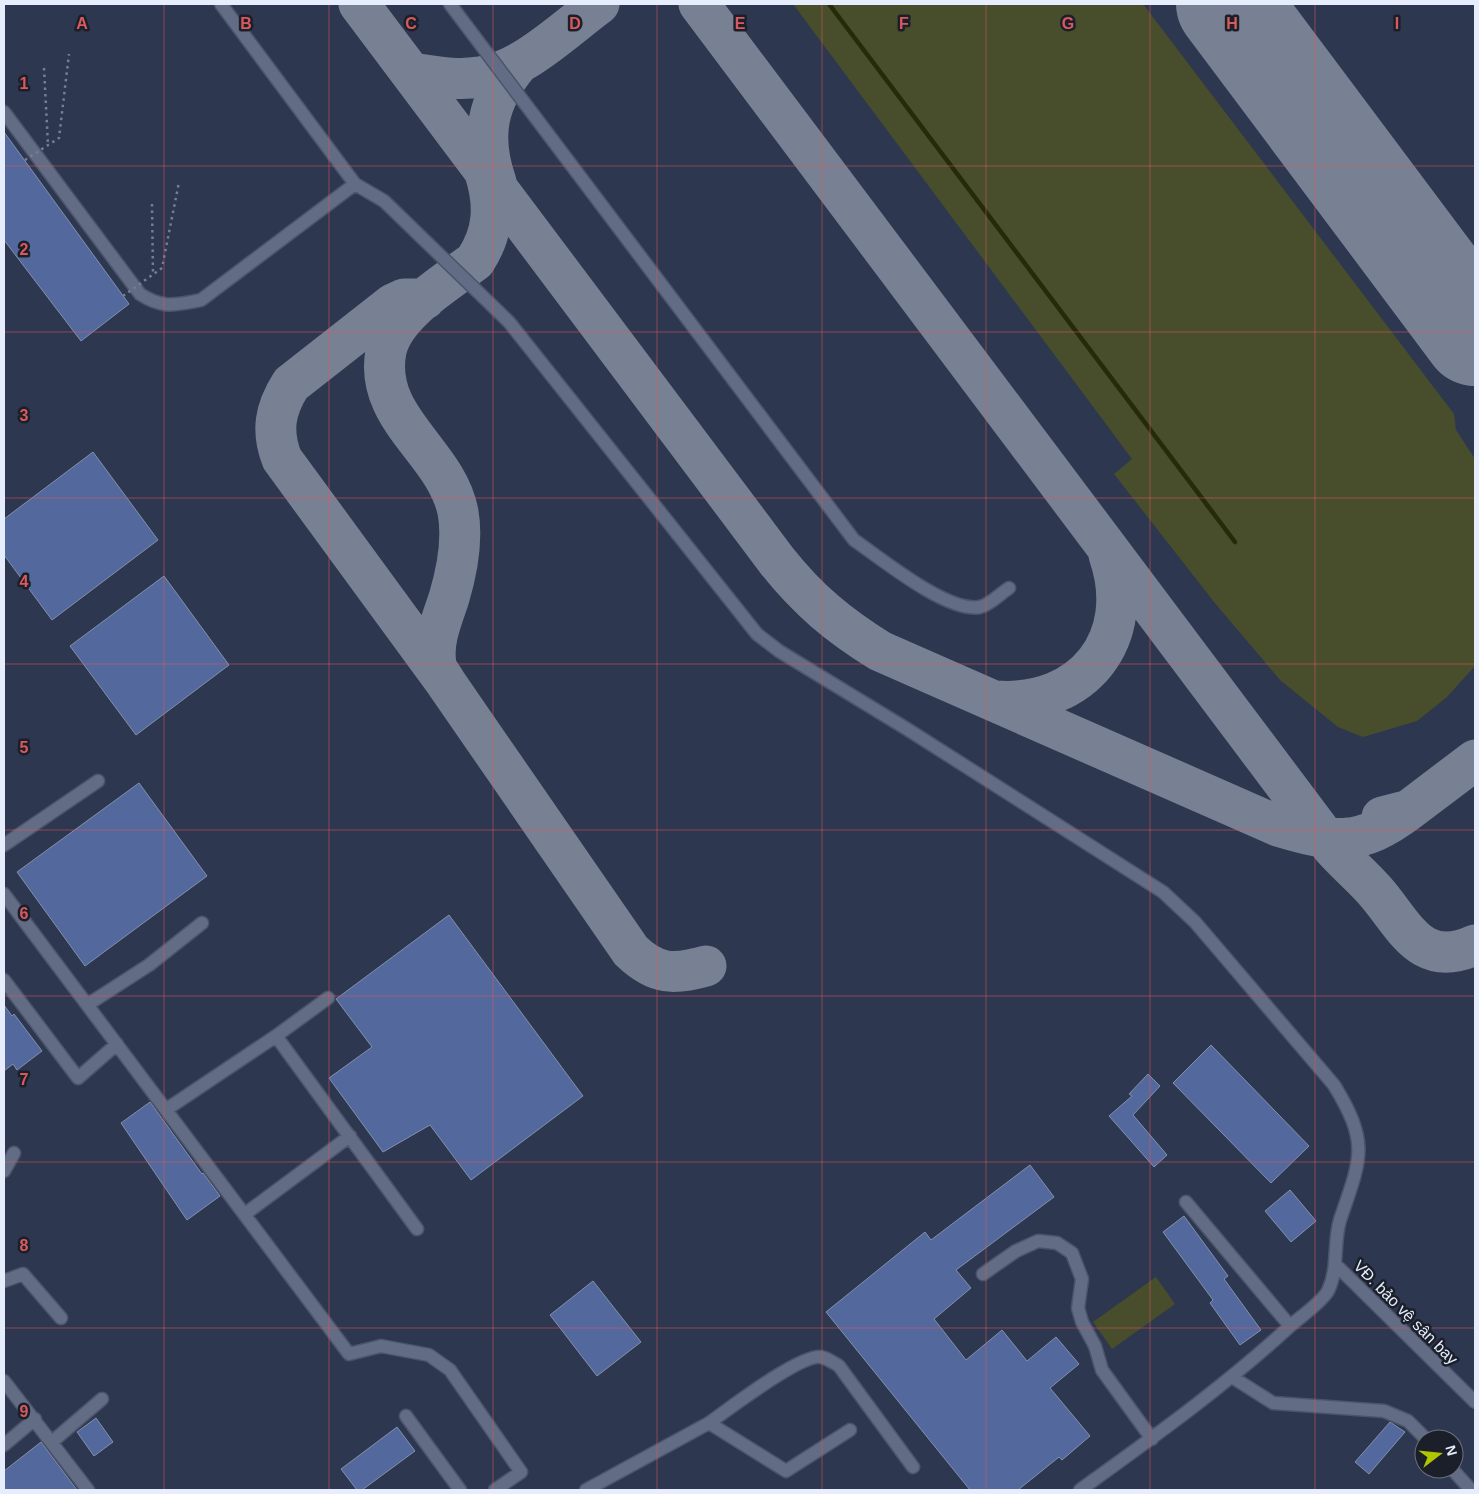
<svg xmlns="http://www.w3.org/2000/svg" width="1479" height="1494" viewBox="0 0 1479 1494" font-family="Arial,sans-serif">
<style>
.green{fill:#484e2b}
.lines{fill:none;stroke-linecap:round;stroke-linejoin:round}
.stream{stroke:#252a08;stroke-width:4.5}
.taxiway{stroke:#788094;stroke-width:41}
.runway{stroke:#788094;stroke-width:104}
.building{fill:#53699e;stroke:#8390ab}
.minor-casing{stroke:#4b546b;stroke-width:15}
.path{stroke:#757e92;stroke-width:2.5;stroke-dasharray:2.5 4;stroke-linecap:butt}
.minor{stroke:#626c84;stroke-width:12}
.path-bridge{stroke:#757e92;stroke-width:2.5;stroke-dasharray:2.5 4;stroke-linecap:butt}
.grid{fill:none;stroke:#da595d;stroke-width:1;stroke-opacity:0.55}
.labels{text-anchor:middle;stroke-width:5;stroke-linejoin:round;paint-order:stroke}
.street-label{font-size:16px;fill:#e6edfc;stroke:#1a1f2a}
.grid-label{font-size:16px;text-anchor:middle;font-weight:bold;fill:#da595d;stroke:#1a1f2a;stroke-width:5;stroke-linejoin:round;paint-order:stroke}
</style>
<rect width="100%" height="100%" fill="#2d374f"/>
<path class="green" d="M 793,4 L 1143,4 L 1454,414 L 1456,430 L 1475,459 L 1475,666 L 1447,697 L 1417,721 L 1363,737 L 1338,727 L 1280,680 L 1214,602 L 1114,474 L 1132,459 Z
M 1156,1277 L 1175,1304 L 1112,1349 L 1093,1322 Z"/>
<g class="lines">
<path class="stream" d="M 829,4 L 1235,542"/>
<path class="taxiway" d="M 359,4 L 777,561 C 808,600 838,625 880,651 L 1278,826 C 1335,843 1360,847 1409,810
M 699,4 L 1332,847 C 1346,863 1362,876 1375,891 C 1405,925 1420,970 1475,945
M 411,73 C 433,76 457,81 479,77 C 522,72 565,29 599,4
M 496,182 C 480,136 487,101 518,64
M 425,299 L 404,299 L 393,304 L 291,384 C 275,409 271,431 282,459 L 446,683 L 631,951 C 656,975 674,975 706,966
M 445,681 C 442,676 437,670 436,664 C 432,642 442,619 449,598 C 457,571 463,540 458,512 C 446,451 373,419 386,351 C 394,313 446,283 475,261 C 494,232 495,205 485,173
M 996,701 C 1083,707 1138,639 1109,555
M 1382,817 L 1409,810 L 1475,760"/>
<path class="runway" d="M 1228,4 L 1475,334"/>
</g>
<path class="building" d="M 4,132 L 129,304 L 81,341 L 4,240 Z
M 93,452 L 158,540 L 52,620 L 4,555 L 4,519 Z
M 164,576 L 229,665 L 136,735 L 70,646 Z
M 139,783 L 207,876 L 85,966 L 17,872 Z
M 449,915 L 583,1096 L 471,1180 L 430,1125 L 383,1152 L 329,1078 L 372,1047 L 336,999 Z
M 4,1005 L 12,1016 L 14,1014 L 42,1051 L 17,1070 L 13,1064 L 4,1071 Z
M 1211,1045 L 1309,1146 L 1271,1183 L 1173,1083 Z
M 1148,1074 L 1160,1086 L 1133,1115 L 1167,1155 L 1154,1167 L 1109,1116 L 1132,1096 L 1129,1094 Z
M 150,1102 L 202,1174 L 203,1173 L 220,1196 L 187,1220 L 121,1123 Z
M 1030,1165 L 1054,1197 L 956,1270 L 971,1288 L 934,1319 L 966,1360 L 1002,1330 L 1027,1361 L 1056,1337 L 1079,1364 L 1050,1388 L 1090,1436 L 1062,1460 L 1059,1457 L 1018,1490 L 970,1490 L 826,1312 L 925,1232 L 931,1240 Z
M 1290,1190 L 1316,1221 L 1291,1242 L 1265,1211 Z
M 1184,1216 L 1228,1276 L 1224,1279 L 1261,1330 L 1240,1345 L 1210,1303 L 1213,1300 L 1163,1232 Z
M 593,1281 L 641,1342 L 597,1376 L 550,1315 Z
M 96,1418 L 113,1442 L 94,1456 L 77,1432 Z
M 1390,1422 L 1405,1432 L 1369,1474 L 1355,1462 Z
M 397,1427 L 415,1451 L 362,1490 L 357,1490 L 341,1469 Z
M 41,1442 L 77,1490 L 4,1490 L 4,1471 Z"/>
<g class="lines">
<defs>
<path id="minor" d="M 221,4 L 355,184 L 384,201 L 509,322 L 757,634 L 779,651 L 907,729 L 1163,892 L 1195,922 L 1334,1085 C 1370,1144 1361,1158 1340,1220 C 1333,1243 1339,1268 1328,1291 C 1322,1302 1299,1318 1289,1327 C 1224,1387 1152,1438 1080,1490
M 450,4 L 854,540 C 882,559 947,613 980,607 C 990,605 1001,593 1009,588
M 4,112 L 140,294 C 163,309 175,305 201,300 L 355,184
M 4,845 L 98,781
M 4,894 L 349,1354 L 381,1346 L 429,1355 L 450,1370 L 521,1472 L 495,1490
M 4,980 L 78,1078 L 117,1044
M 87,1005 L 149,965 L 202,923
M 276,1036 L 417,1229
M 167,1109 L 276,1036 L 328,998
M 4,1171 L 14,1153
M 1186,1202 L 1290,1326
M 245,1214 L 350,1136
M 1336,1265 L 1475,1402
M 983,1274 L 1016,1251 L 1038,1241 L 1057,1243 L 1072,1253 L 1082,1279 L 1078,1308 L 1082,1322 L 1095,1346 L 1102,1370 L 1152,1439
M 4,1281 L 23,1274 L 61,1318
M 1232,1377 L 1273,1403 L 1384,1411 L 1408,1421 L 1426,1439
M 4,1381 L 88,1490
M 406,1416 L 460,1490
M 709,1423 C 729,1409 800,1354 821,1357 C 827,1358 834,1363 839,1366 L 913,1467
M 53,1441 L 102,1399
M 4,1445 L 35,1419
M 1452,1469 L 1471,1490
M 586,1490 L 709,1423 L 786,1471 L 850,1430"/>
</defs>
<use href="#minor" class="minor-casing"/>
<path class="path" d="M 44,68 L 48,145
M 152,204 L 153,274"/>
<use href="#minor" class="minor"/>
<path class="path-bridge" d="M 25,160 L 59,138 L 69,54
M 123,296 L 162,268 L 179,182"/>
</g>
<path class="grid" d="M 164,4 L 164,1490M 329,4 L 329,1490M 493,4 L 493,1490M 657,4 L 657,1490M 822,4 L 822,1490M 986,4 L 986,1490M 1150,4 L 1150,1490M 1315,4 L 1315,1490M 4,166 L 1475,166M 4,332 L 1475,332M 4,498 L 1475,498M 4,664 L 1475,664M 4,830 L 1475,830M 4,996 L 1475,996M 4,1162 L 1475,1162M 4,1328 L 1475,1328"/>
<g class="labels">
<g class="street-label">
<text transform="translate(1406 1312) rotate(45)" y="6">VĐ. bảo vệ sân bay</text>
</g>
</g>
<g class="grid-label">
<text x="82" y="29">A</text>
<text x="246" y="29">B</text>
<text x="411" y="29">C</text>
<text x="575" y="29">D</text>
<text x="740" y="29">E</text>
<text x="904" y="29">F</text>
<text x="1068" y="29">G</text>
<text x="1232" y="29">H</text>
<text x="1397" y="29">I</text>
<text x="24" y="89">1</text>
<text x="24" y="255">2</text>
<text x="24" y="421">3</text>
<text x="24" y="587">4</text>
<text x="24" y="753">5</text>
<text x="24" y="919">6</text>
<text x="24" y="1085">7</text>
<text x="24" y="1251">8</text>
<text x="24" y="1417">9</text>
</g>
<rect width="1479" height="1494" fill="none" stroke="#e6edfc" stroke-width="10"/>
<g transform="translate(1439 1454) rotate(74)"><circle r="24" fill="#1a1f2a" stroke="#6c717e"/>
<path d="M0-4L9 19L0 12L-9 19Z" fill="#b0c501"/>
<text y="-8" font-size="14" font-weight="bold" text-anchor="middle" fill="#e6edfc">N</text>
</g>
</svg>
